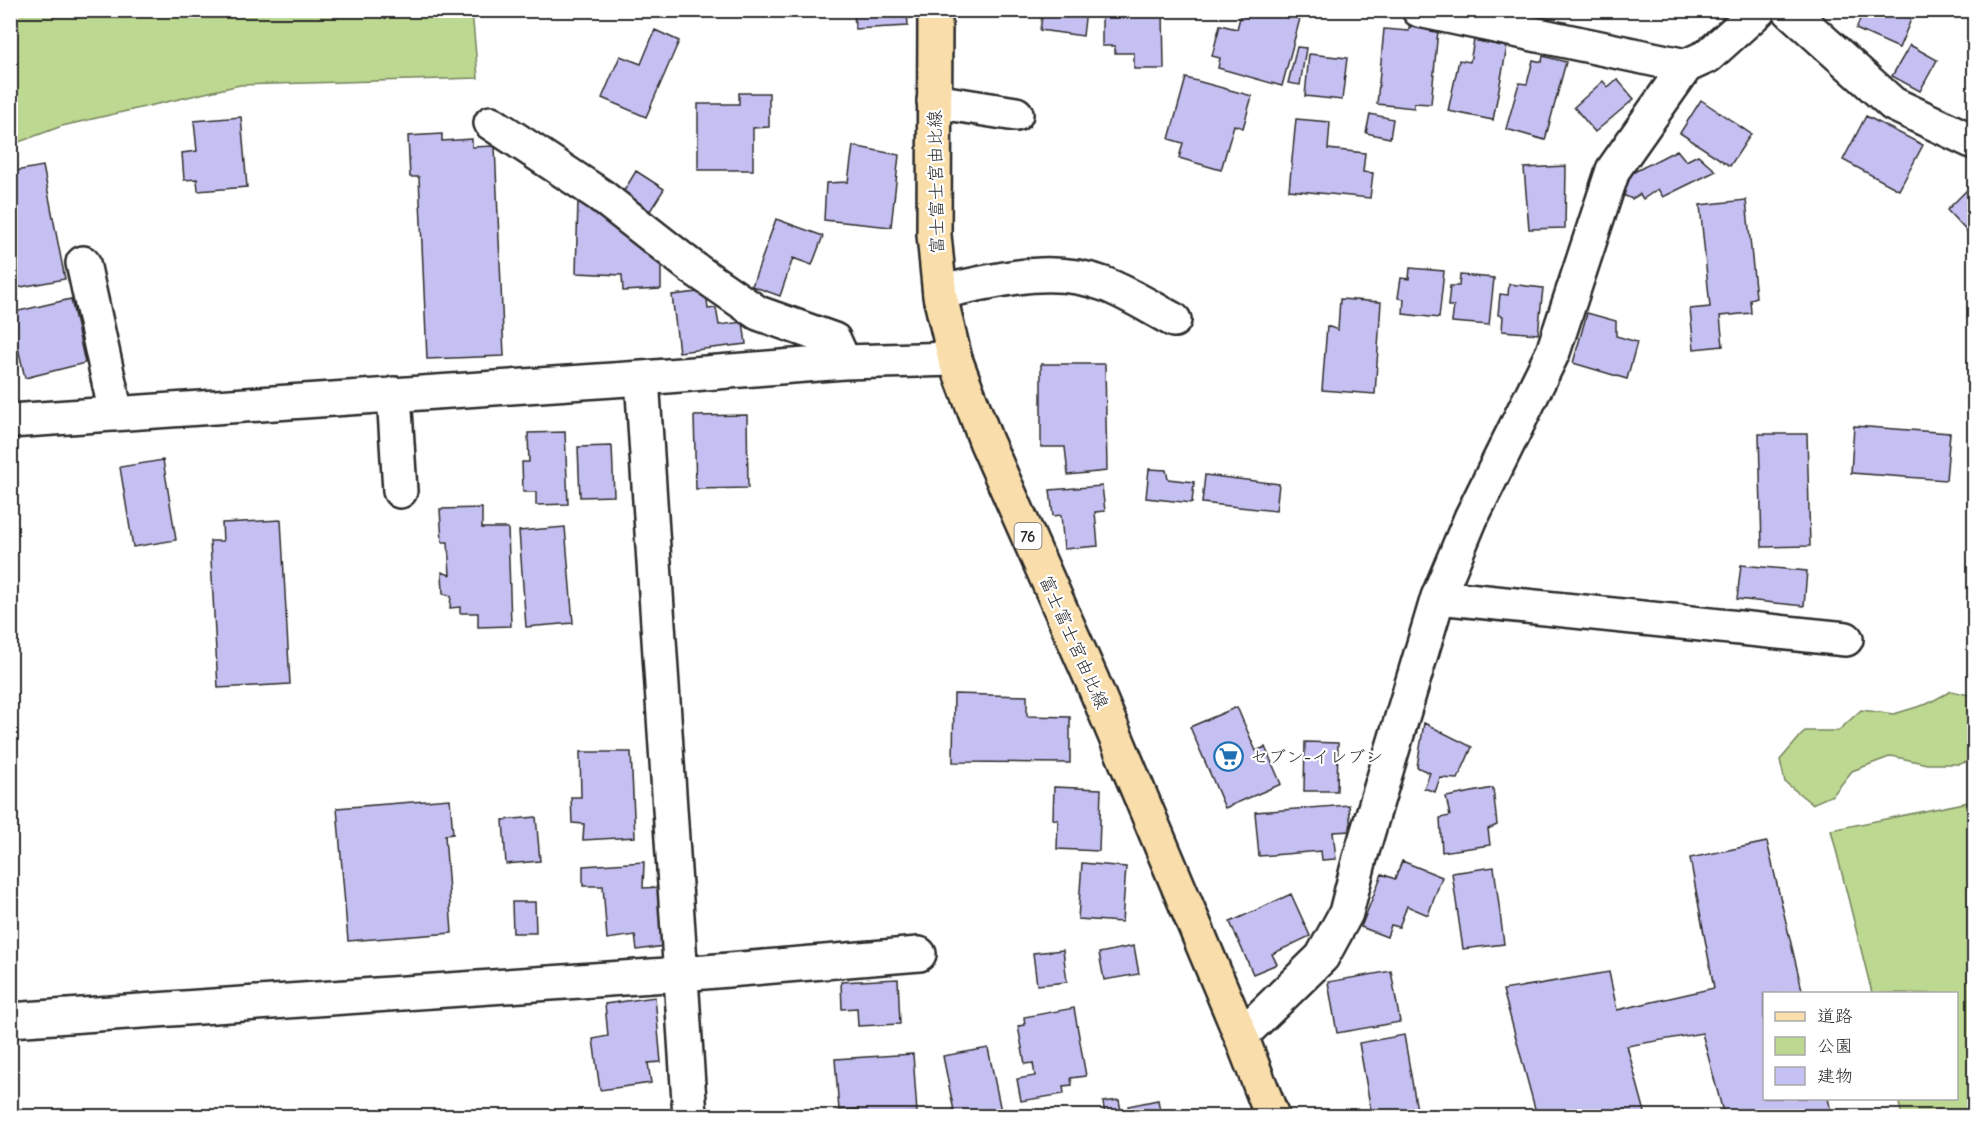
<svg xmlns="http://www.w3.org/2000/svg" width="1985" height="1127" viewBox="0 0 1985 1127" font-family="'Comic Neue','Klee One',sans-serif">
<style>
.green{fill:#bdd890;stroke:#74825e;stroke-width:1.5}
.building{fill:#c5c0f2;stroke:#2b2b2b;stroke-width:1.5}
.lines{fill:none;stroke-linecap:round;stroke-linejoin:round}
.minor-casing{stroke:#2b2b2b;stroke-width:38}
.major-casing{stroke:#2b2b2b;stroke-width:38}
.minor{stroke:#fff;stroke-width:33}
.major{stroke:#f9deab;stroke-width:33}
.labels{text-anchor:middle;stroke-width:4.5;stroke-linejoin:round;paint-order:stroke}
.shield{fill:#fff;stroke:#6b6b6b;stroke-width:1.5}
.shield-label{font-size:16px;font-weight:bold;fill:#2b2b2b}
.street-label{font-size:18px;fill:#2b2b2b;stroke:#fff}
.poi-label{font-size:18px;fill:#2b2b2b;stroke:#fff;text-anchor:start}
</style>
<rect width="100%" height="100%" fill="#fff"/>
<filter id="ink" filterUnits="userSpaceOnUse"><feTurbulence type="fractalNoise" baseFrequency=".0167" numOctaves="2"/><feDisplacementMap in="SourceGraphic" scale="12" xChannelSelector="R" yChannelSelector="G"/><feConvolveMatrix kernelMatrix="1 2 1 2 8 2 1 2 1" color-interpolation-filters="sRGB"/></filter>
<g filter="url(#ink)">
<path class="green" d="M 11,10 L 472,11 L 478,78 L 240,85 L 62,126 L 11,145 Z
M 1951,691 L 1974,696 L 1974,759 L 1960,764 L 1927,764 L 1892,756 L 1852,771 L 1833,795 L 1812,804 L 1785,782 L 1780,760 L 1805,731 L 1838,731 L 1861,710 L 1894,714 L 1927,704 Z
M 1974,801 L 1974,1116 L 1902,1116 L 1898,1099 L 1956,1098 L 1956,994 L 1872,993 L 1831,830 Z"/>
<path class="building" d="M 854,10 L 907,10 L 908,26 L 855,29 Z
M 1043,10 L 1086,10 L 1083,36 L 1040,30 Z
M 1102,10 L 1163,10 L 1164,69 L 1134,69 L 1134,53 L 1115,53 L 1115,46 L 1102,46 Z
M 1242,10 L 1302,11 L 1282,86 L 1218,68 L 1220,58 L 1212,56 L 1220,25 L 1237,29 Z
M 1864,10 L 1915,10 L 1899,48 L 1856,29 Z
M 1409,27 L 1438,30 L 1431,104 L 1414,103 L 1414,108 L 1377,104 L 1384,29 L 1409,31 Z
M 655,30 L 679,41 L 646,117 L 602,98 L 620,56 L 641,64 Z
M 1474,40 L 1507,47 L 1493,120 L 1448,111 L 1459,60 L 1470,62 Z
M 1910,45 L 1937,60 L 1920,91 L 1892,76 Z
M 1297,47 L 1306,48 L 1300,85 L 1288,83 Z
M 1309,54 L 1347,58 L 1342,100 L 1305,96 Z
M 1543,56 L 1566,62 L 1545,140 L 1506,129 L 1519,83 L 1527,84 L 1533,60 L 1542,62 Z
M 1186,78 L 1252,96 L 1243,128 L 1234,125 L 1221,170 L 1179,158 L 1183,143 L 1169,139 Z
M 1617,79 L 1634,99 L 1595,132 L 1574,107 L 1603,81 L 1608,87 Z
M 739,93 L 769,93 L 769,127 L 753,128 L 753,170 L 698,170 L 698,104 L 739,104 Z
M 1701,100 L 1751,134 L 1730,166 L 1680,133 Z
M 1370,114 L 1393,119 L 1390,138 L 1366,133 Z
M 1866,116 L 1923,145 L 1899,190 L 1843,160 Z
M 241,117 L 247,187 L 198,191 L 197,179 L 184,180 L 182,153 L 197,151 L 194,121 Z
M 1296,119 L 1330,122 L 1328,149 L 1365,153 L 1363,172 L 1373,173 L 1370,198 L 1289,190 Z
M 442,134 L 442,141 L 472,139 L 472,147 L 495,146 L 504,356 L 427,359 L 419,177 L 410,177 L 408,136 Z
M 853,146 L 899,155 L 891,227 L 824,220 L 826,183 L 848,182 Z
M 1677,150 L 1686,161 L 1698,155 L 1716,171 L 1663,197 L 1658,189 L 1643,199 L 1640,194 L 1632,199 L 1623,195 L 1632,173 Z
M 43,166 L 65,279 L 10,289 L 10,172 Z
M 1566,166 L 1565,228 L 1529,229 L 1524,168 Z
M 636,171 L 664,189 L 650,211 L 622,194 Z
M 1974,183 L 1974,239 L 1947,210 Z
M 1746,200 L 1756,297 L 1750,300 L 1751,313 L 1720,316 L 1723,346 L 1694,349 L 1690,309 L 1710,307 L 1700,205 Z
M 578,201 L 661,262 L 661,289 L 623,291 L 622,275 L 576,273 Z
M 776,219 L 823,236 L 812,265 L 793,258 L 780,296 L 752,286 Z
M 1410,268 L 1444,271 L 1439,318 L 1403,314 L 1404,299 L 1398,298 L 1401,278 L 1409,279 Z
M 1460,275 L 1494,278 L 1489,325 L 1452,322 L 1454,306 L 1448,306 L 1450,286 L 1459,286 Z
M 1509,284 L 1543,288 L 1538,334 L 1502,331 L 1503,316 L 1498,315 L 1500,294 L 1508,295 Z
M 706,291 L 708,309 L 716,308 L 719,325 L 743,322 L 746,344 L 679,352 L 672,295 Z
M 71,299 L 85,363 L 25,378 L 10,313 Z
M 1340,299 L 1381,302 L 1375,394 L 1322,390 L 1327,326 L 1338,330 Z
M 1587,313 L 1616,321 L 1616,336 L 1637,342 L 1627,379 L 1573,363 Z
M 1041,364 L 1105,364 L 1107,471 L 1068,475 L 1065,447 L 1041,447 Z
M 747,415 L 748,488 L 696,489 L 694,416 Z
M 1854,426 L 1950,433 L 1946,480 L 1851,473 Z
M 565,432 L 568,504 L 536,505 L 536,492 L 523,492 L 522,462 L 529,462 L 528,433 Z
M 1759,434 L 1807,434 L 1810,546 L 1762,547 Z
M 612,446 L 614,496 L 580,497 L 578,447 Z
M 163,460 L 176,540 L 133,547 L 120,467 Z
M 1149,469 L 1166,470 L 1168,479 L 1194,482 L 1192,503 L 1146,498 Z
M 1205,475 L 1279,484 L 1276,511 L 1202,503 Z
M 1102,486 L 1105,511 L 1095,512 L 1098,546 L 1064,549 L 1061,515 L 1053,516 L 1050,490 Z
M 482,508 L 482,528 L 508,528 L 511,626 L 478,627 L 478,613 L 460,613 L 460,607 L 450,608 L 451,596 L 443,594 L 442,572 L 450,575 L 448,542 L 442,542 L 440,509 Z
M 281,520 L 290,684 L 218,688 L 210,541 L 223,541 L 222,523 Z
M 565,527 L 573,623 L 526,627 L 519,531 Z
M 1741,565 L 1807,571 L 1804,606 L 1737,599 Z
M 954,694 L 1027,696 L 1027,716 L 1070,717 L 1070,763 L 953,762 Z
M 1237,707 L 1256,751 L 1265,747 L 1281,784 L 1225,808 L 1190,727 Z
M 1424,723 L 1472,747 L 1458,779 L 1440,778 L 1435,792 L 1424,788 L 1430,773 L 1417,767 Z
M 1305,742 L 1338,743 L 1337,791 L 1304,791 Z
M 580,752 L 631,752 L 635,837 L 583,840 L 584,824 L 572,823 L 571,797 L 581,797 Z
M 1054,787 L 1101,789 L 1099,851 L 1057,849 L 1058,820 L 1053,819 Z
M 1493,788 L 1497,825 L 1488,829 L 1490,845 L 1442,852 L 1440,818 L 1450,816 L 1446,797 Z
M 450,799 L 453,834 L 445,835 L 452,933 L 348,941 L 337,808 Z
M 1349,805 L 1351,831 L 1333,832 L 1336,859 L 1322,860 L 1321,851 L 1259,856 L 1255,812 Z
M 536,817 L 540,861 L 506,864 L 503,820 Z
M 1767,842 L 1803,994 L 1764,994 L 1764,1098 L 1828,1098 L 1832,1116 L 1724,1116 L 1702,1033 L 1627,1046 L 1646,1116 L 1537,1116 L 1503,990 L 1609,972 L 1617,1010 L 1714,988 L 1690,858 Z
M 1402,861 L 1442,877 L 1428,915 L 1407,906 L 1399,927 L 1391,925 L 1387,937 L 1361,927 L 1382,874 L 1395,879 Z
M 644,862 L 643,888 L 661,887 L 664,946 L 637,950 L 635,935 L 607,939 L 603,886 L 583,886 L 583,866 Z
M 1082,863 L 1126,867 L 1122,922 L 1078,919 Z
M 1494,867 L 1504,944 L 1463,949 L 1452,873 Z
M 1291,894 L 1310,936 L 1272,954 L 1277,964 L 1253,974 L 1230,922 Z
M 512,902 L 535,902 L 536,933 L 513,933 Z
M 1134,946 L 1139,974 L 1104,980 L 1099,953 Z
M 1063,950 L 1067,982 L 1037,985 L 1033,953 Z
M 1391,971 L 1400,1022 L 1337,1033 L 1328,982 Z
M 898,979 L 900,1024 L 858,1026 L 857,1008 L 842,1009 L 841,982 Z
M 655,997 L 661,1062 L 648,1063 L 651,1083 L 600,1090 L 593,1039 L 608,1036 L 605,1004 Z
M 1074,1008 L 1086,1076 L 1071,1078 L 1072,1085 L 1063,1086 L 1064,1094 L 1021,1101 L 1017,1079 L 1035,1076 L 1033,1063 L 1025,1064 L 1018,1026 L 1025,1025 L 1024,1017 Z
M 1404,1035 L 1417,1110 L 1372,1116 L 1359,1043 Z
M 988,1048 L 1002,1116 L 955,1116 L 943,1056 Z
M 913,1054 L 917,1113 L 859,1116 L 858,1109 L 839,1110 L 835,1059 Z
M 1119,1100 L 1122,1116 L 1105,1116 L 1103,1102 Z
M 1158,1100 L 1161,1116 L 1130,1116 L 1128,1106 Z"/>
<g class="lines">
<defs>
<path id="minor" d="M 1419,10 L 1686,66
M 1789,10 L 1893,104 L 1974,142
M 934,101 L 1016,114
M 491,123 L 600,195 L 693,268 L 758,313 L 834,340 L 844,362
M 83,263 L 116,414
M 940,292 C 994,281 1049,264 1104,284 C 1128,293 1151,308 1174,320
M 642,378 L 690,1116
M 394,394 L 400,491
M 10,421 L 642,378 L 844,362 L 955,359
M 1438,597 L 1846,639
M 10,1020 L 681,974 L 919,954
M 1241,1036 L 1322,957 L 1346,913 L 1360,858 L 1438,597 L 1471,518 L 1553,352 L 1613,170 L 1686,66 L 1708,56 L 1759,10"/>
<path id="major" d="M 935,10 L 934,235 L 940,296 L 955,359 L 986,441 L 1091,678 L 1241,1036 L 1272,1116"/>
</defs>
<use href="#minor" class="minor-casing"/>
<use href="#major" class="major-casing"/>
<use href="#minor" class="minor"/>
<use href="#major" class="major"/>
</g>
</g>
<defs>
<symbol id="supermarket-ring" viewBox="-11 -11 22 22"><circle r="9.5" fill="#fff" stroke="#1f6fb2" stroke-width="1.5"/><path d="M-6-5.5h2.5l.6 2H6L4.5 2H-2.5L-4.4-4H-6ZM-1.5 3.2a1.3 1.3 0 1 0 .1 0ZM3 3.2a1.3 1.3 0 1 0 .1 0Z" fill="#1f6fb2"/></symbol>
</defs>
<g fill-rule="evenodd">
<use href="#supermarket-ring" x="1212" y="740" width="33" height="33"/>
</g>
<g class="labels">
<rect class="shield" x="1014.5" y="523" width="27" height="26" rx="4.5"/>
<g class="shield-label">
<text x="1028" y="542">76</text>
</g>
<g class="street-label">
<text transform="translate(936 182) rotate(-91)" y="6">富士富士宮由比線</text>
<text transform="translate(1074 642) rotate(66)" y="6">富士富士宮由比線</text>
</g>
<g class="poi-label">
<text x="1250" y="763">セブン-イレブン</text>
</g>
</g>
<rect width="1985" height="1127" fill="none" stroke="#fff" stroke-width="36"/>
<rect x="18" y="18" width="1949" height="1091" fill="none" stroke="#2b2b2b" stroke-width="2" filter="url(#ink)"/>
<rect x="1763" y="992" width="195" height="108" fill="#ffffff" stroke="#aaaaaa" stroke-width="1.5"/>
<rect x="1775" y="1012" width="30" height="9" fill="#f9deab" stroke="#aaaaaa" stroke-width="1.5"/>
<text x="1817" y="1022" font-size="18" fill="#2b2b2b">道路</text>
<rect x="1775" y="1037" width="30" height="18" fill="#bdd890" stroke="#aaaaaa" stroke-width="1.5"/>
<text x="1817" y="1052" font-size="18" fill="#2b2b2b">公園</text>
<rect x="1775" y="1067" width="30" height="18" fill="#c5c0f2" stroke="#aaaaaa" stroke-width="1.5"/>
<text x="1817" y="1082" font-size="18" fill="#2b2b2b">建物</text>
</svg>
